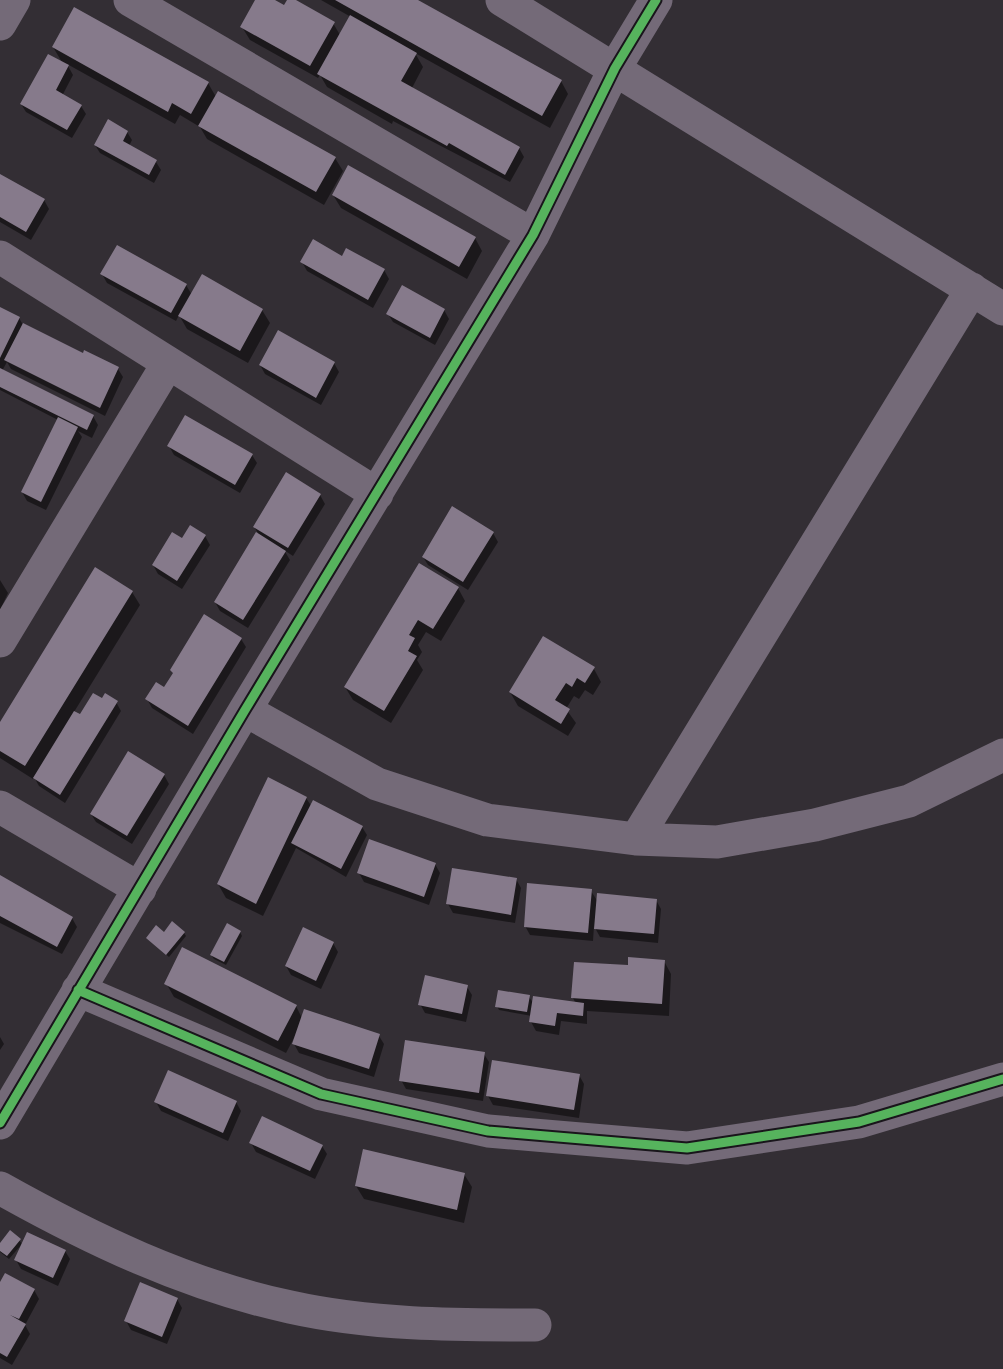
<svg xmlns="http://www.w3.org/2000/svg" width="1003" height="1369" viewBox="0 0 1003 1369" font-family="Inter,sans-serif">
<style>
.shadow{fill:#0007}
.building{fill:#867a8b}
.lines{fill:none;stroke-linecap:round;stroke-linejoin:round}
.minor{stroke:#746a78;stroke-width:33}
.cycleway-casing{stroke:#19151b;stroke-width:13}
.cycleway{stroke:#56b35d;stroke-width:9}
</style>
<rect width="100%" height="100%" fill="#332e34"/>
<path class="shadow" d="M 257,0 L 272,0 L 285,7 L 289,0 L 293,0 L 333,23 L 340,35 L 351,17 L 321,0 L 415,0 L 561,81 L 568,94 L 550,128 L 415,53 L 423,67 L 412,88 L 519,148 L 524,157 L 510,182 L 393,121 L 392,124 L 327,87 L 320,75 L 318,78 L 250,40 L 242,27 Z
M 53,47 L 208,83 L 216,97 L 335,158 L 343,171 L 324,205 L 207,139 L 200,127 L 180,115 L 175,124 L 67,64 L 73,75 L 62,96 L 81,106 L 86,114 L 72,138 L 26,112 L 21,104 L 63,64 Z
M 127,132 L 132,140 L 129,146 L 156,162 L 161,170 L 154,183 L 100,153 L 95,145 Z
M 0,176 L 44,200 L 49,209 L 31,240 L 0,222 Z
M 333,195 L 475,238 L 482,251 L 467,279 L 341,208 Z
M 343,258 L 384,270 L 389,279 L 373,308 L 307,271 L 302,262 Z
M 102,274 L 186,285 L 192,295 L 262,310 L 270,323 L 248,363 L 187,329 L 179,315 L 176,321 L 107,283 Z
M 402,287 L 444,310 L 449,319 L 435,345 L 393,322 L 388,314 Z
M 0,309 L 19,318 L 23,325 L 83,355 L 85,352 L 118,369 L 123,377 L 105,416 L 11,369 L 7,362 L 2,371 L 93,416 L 98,425 L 92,438 L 78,431 L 82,437 L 46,510 L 27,501 L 22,492 L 58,420 L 0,390 Z
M 278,332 L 334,363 L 339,372 L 321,405 L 265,374 L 260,365 Z
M 169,446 L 252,455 L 257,463 L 240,493 L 174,455 Z
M 320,495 L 325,504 L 293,556 L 284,550 L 290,560 L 248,628 L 220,611 L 215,602 L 258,533 L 254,527 Z
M 493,533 L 498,542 L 468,590 L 428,565 L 423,557 Z
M 205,536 L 210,545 L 182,589 L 158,574 L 153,565 Z
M 419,565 L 458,588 L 465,601 L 441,641 L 426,632 L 418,645 L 422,652 L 417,660 L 423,670 L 391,723 L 353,700 L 345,687 Z
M 0,580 L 8,593 L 0,610 Z
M 132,592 L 140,605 L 74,712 L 81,716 L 102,701 L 116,702 L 121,711 L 65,803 L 39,786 L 34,777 L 33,779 L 0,758 L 0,725 Z
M 241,639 L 246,647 L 193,734 L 152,708 L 147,699 Z
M 594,669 L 601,682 L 593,695 L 585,690 L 579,699 L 574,696 L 566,709 L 576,723 L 568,736 L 518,706 L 510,692 Z
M 128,753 L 164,775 L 169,784 L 132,844 L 96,822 L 91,814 Z
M 306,798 L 312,807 L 362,827 L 367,835 L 346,877 L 296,848 L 263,916 L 226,898 L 218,884 Z
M 435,864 L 440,873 L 429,905 L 364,882 L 359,873 Z
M 0,877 L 72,918 L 77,927 L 62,954 L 0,923 Z
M 516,879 L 521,888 L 515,923 L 453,913 L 448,904 Z
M 591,891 L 598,902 L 656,900 L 661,909 L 658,943 L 600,937 L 594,926 L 593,941 L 530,935 L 525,926 Z
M 240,932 L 242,936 L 226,965 L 214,959 L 211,955 Z
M 184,933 L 186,936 L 169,957 L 148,938 Z
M 333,943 L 338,952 L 321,989 L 291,975 L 286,966 Z
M 664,961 L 671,974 L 669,1016 L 587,1011 L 587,1024 L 561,1021 L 559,1035 L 536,1031 L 531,1022 L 532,1016 L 499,1010 L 497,1006 L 529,997 L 534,1004 L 576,1004 L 573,998 L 629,967 Z
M 166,983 L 296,1006 L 302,1018 L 379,1036 L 384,1044 L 374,1077 L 299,1053 L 294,1044 L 295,1036 L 286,1053 L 174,997 Z
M 467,987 L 472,995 L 466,1022 L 425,1013 L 420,1004 Z
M 0,1037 L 4,1044 L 0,1050 Z
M 484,1054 L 489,1062 L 483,1101 L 406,1089 L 401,1080 Z
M 579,1075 L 584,1084 L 579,1118 L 493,1105 L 488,1096 Z
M 156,1102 L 236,1102 L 241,1111 L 228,1141 L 161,1111 Z
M 251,1143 L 322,1146 L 327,1154 L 315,1179 L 256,1152 Z
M 464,1174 L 472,1187 L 464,1223 L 364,1199 L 356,1186 Z
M 19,1240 L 22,1244 L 9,1259 L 0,1252 L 0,1245 Z
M 65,1251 L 70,1259 L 58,1286 L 21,1269 L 16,1260 Z
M 0,1285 L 34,1290 L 39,1299 L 25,1325 L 30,1334 L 12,1365 L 0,1358 Z
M 177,1299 L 182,1308 L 167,1344 L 131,1330 L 126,1321 Z"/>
<path class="building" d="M 255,0 L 275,0 L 284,5 L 287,0 L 296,0 L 335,22 L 310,66 L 240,27 Z
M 335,0 L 418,0 L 562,80 L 542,116 Z
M 74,7 L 209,82 L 191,114 L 172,103 L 168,112 L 52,47 Z
M 350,15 L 417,53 L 401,81 L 520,147 L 505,175 L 449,143 L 447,146 L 317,74 Z
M 48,54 L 69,65 L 56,90 L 82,105 L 67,130 L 20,104 Z
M 218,91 L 336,157 L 316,192 L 198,126 Z
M 108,119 L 128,131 L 123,141 L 157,160 L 149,175 L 94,145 Z
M 348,165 L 476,237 L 459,267 L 332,195 Z
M 0,174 L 45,199 L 26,232 L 0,217 Z
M 313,239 L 342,256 L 346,248 L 385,269 L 368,300 L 300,262 Z
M 117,245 L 187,284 L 171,313 L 100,274 Z
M 202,274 L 263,309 L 240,351 L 178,316 Z
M 402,285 L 445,309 L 430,338 L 386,314 Z
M 0,307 L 20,317 L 0,358 Z
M 23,323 L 83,353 L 84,350 L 119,367 L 100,408 L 4,360 Z
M 278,330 L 335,362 L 316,398 L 259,365 Z
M 0,368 L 94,415 L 87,430 L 0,387 Z
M 185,415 L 253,454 L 235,485 L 167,446 Z
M 58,417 L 78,427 L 41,502 L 21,492 Z
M 286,472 L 321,494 L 288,548 L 253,527 Z
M 452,506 L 494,532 L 463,582 L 422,557 Z
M 190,525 L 206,535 L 177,581 L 152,565 L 172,532 L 182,538 Z
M 256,532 L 286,551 L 243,620 L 214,602 Z
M 419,563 L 459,587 L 433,629 L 418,620 L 409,635 L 415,638 L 408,651 L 417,656 L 384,711 L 344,687 Z
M 95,567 L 133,591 L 25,766 L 0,751 L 0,722 Z
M 204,614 L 242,638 L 188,726 L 145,699 L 156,682 L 164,687 L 173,673 L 170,670 Z
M 543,636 L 595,667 L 585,683 L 577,678 L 572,687 L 566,683 L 555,700 L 570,709 L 561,724 L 509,692 Z
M 93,693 L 102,698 L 105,693 L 118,701 L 60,795 L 33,778 L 74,711 L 80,714 Z
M 128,751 L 165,774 L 127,836 L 90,814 Z
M 268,777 L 307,797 L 256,904 L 217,884 Z
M 313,800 L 363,826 L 341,869 L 291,843 Z
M 369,839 L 436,863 L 424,897 L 357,873 Z
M 452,868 L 517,878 L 511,915 L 446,904 Z
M 0,875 L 73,917 L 57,947 L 0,916 Z
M 527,883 L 592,889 L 588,933 L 524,927 Z
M 597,893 L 657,899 L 654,934 L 594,929 Z
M 172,921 L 185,932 L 166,955 L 146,938 L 156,925 L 164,932 Z
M 227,923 L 241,931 L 224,962 L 210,955 Z
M 303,927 L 334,942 L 316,981 L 285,966 Z
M 182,947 L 297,1005 L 278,1041 L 164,984 Z
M 628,957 L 665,960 L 662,1004 L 571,998 L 574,962 L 628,965 Z
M 425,975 L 468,985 L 462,1014 L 418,1005 Z
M 498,990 L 530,995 L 527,1012 L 495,1007 Z
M 533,996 L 584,1003 L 583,1016 L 557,1013 L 555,1026 L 529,1022 Z
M 304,1009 L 380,1034 L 369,1069 L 292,1044 Z
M 405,1040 L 485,1052 L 479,1093 L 399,1081 Z
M 492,1060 L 580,1074 L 574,1110 L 486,1096 Z
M 168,1070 L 237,1101 L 223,1133 L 154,1102 Z
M 262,1116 L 323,1145 L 310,1171 L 249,1143 Z
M 363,1149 L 465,1173 L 457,1210 L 355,1186 Z
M 10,1230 L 21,1239 L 7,1256 L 0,1251 L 0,1243 Z
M 27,1232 L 66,1250 L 53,1278 L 14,1260 Z
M 5,1273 L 35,1289 L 19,1319 L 10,1315 L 26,1324 L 7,1357 L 0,1353 L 0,1282 Z
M 140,1282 L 178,1298 L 162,1337 L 124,1321 Z"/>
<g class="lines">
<path class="minor" d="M 130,0 L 533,235
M 502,0 L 1003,309
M 0,24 L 14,0
M 0,257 L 377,494
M 0,641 L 167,365
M 245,710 L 377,784 L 487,820 L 636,839 L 717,842 L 815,825 L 909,801 L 1003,755
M 0,807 L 140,889
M 636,839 L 972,289
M 78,990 L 321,1094 L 488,1131 L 687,1148 L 859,1122 L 1003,1079
M 0,1123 L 245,710 L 533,235 L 615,68 L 656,0
M 0,1188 C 91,1239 187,1285 290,1307 C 371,1325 453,1325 535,1325"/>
<defs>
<path id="cycleway" d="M 78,990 L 321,1094 L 488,1131 L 687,1148 L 859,1122 L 1003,1079
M 0,1123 L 245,710 L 533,235 L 615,68 L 656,0"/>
</defs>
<use href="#cycleway" class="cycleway-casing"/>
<use href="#cycleway" class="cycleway"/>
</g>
</svg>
